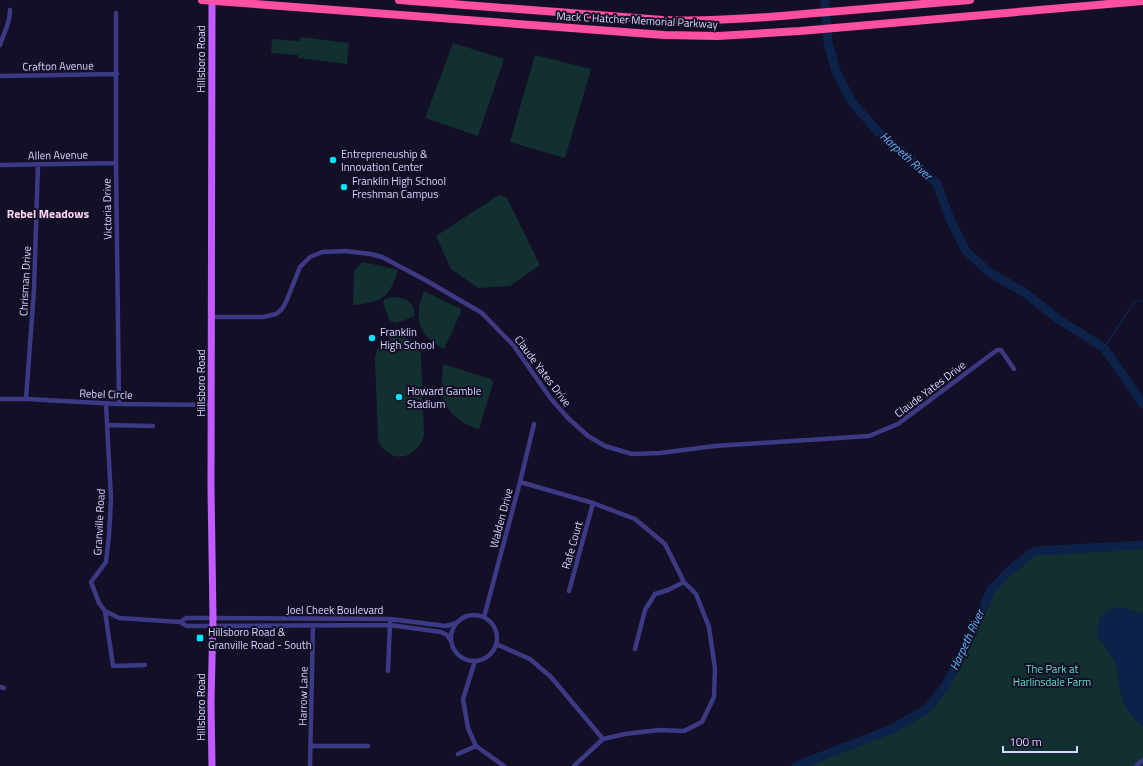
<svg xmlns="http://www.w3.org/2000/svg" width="1143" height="766" viewBox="0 0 1143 766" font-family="'Titillium Web',sans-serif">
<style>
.green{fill:#12302f}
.water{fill:#0c2248}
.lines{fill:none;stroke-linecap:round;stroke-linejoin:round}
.stream{stroke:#0c2248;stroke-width:1.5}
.river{stroke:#0c2248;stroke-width:9}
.street{stroke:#3d3a85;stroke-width:4.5}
.primary{stroke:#c25bff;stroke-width:7}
.highway{stroke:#ff4fa3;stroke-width:8}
.poi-dot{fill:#00e5ff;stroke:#130f26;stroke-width:1.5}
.labels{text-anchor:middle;stroke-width:4;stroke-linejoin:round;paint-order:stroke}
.street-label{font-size:11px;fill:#d9d4ff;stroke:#130f26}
.poi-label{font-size:11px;fill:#d9d4ff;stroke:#130f26;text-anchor:start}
.park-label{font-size:11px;fill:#5fe0c0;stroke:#130f26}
.water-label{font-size:12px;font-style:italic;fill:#62b6ff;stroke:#130f26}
.neighbourhood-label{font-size:12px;font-weight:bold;fill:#ffd6f0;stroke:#130f26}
</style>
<rect width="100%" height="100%" fill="#130f26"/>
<path class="green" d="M 300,37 L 349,43 L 347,64 L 298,58 L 298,55 L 271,53 L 272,39 L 299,41 Z
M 453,43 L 504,59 L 478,136 L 425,118 Z
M 535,55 L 591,69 L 565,158 L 510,142 Z
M 499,195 L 507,198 L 540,265 L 510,286 L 478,288 L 451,269 L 436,236 Z
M 363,262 L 398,270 C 389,299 382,302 353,305 L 354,270 Z
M 424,291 L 461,309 L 461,312 L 444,349 C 418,336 413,317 424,291 Z
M 392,297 C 407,298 413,300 415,316 L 397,323 L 390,321 L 383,303 L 385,299 Z
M 396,337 C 409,337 416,341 421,354 L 424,435 C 420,451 402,464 387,452 C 382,449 380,444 378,439 L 375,358 C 377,346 383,338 396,337 Z
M 443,364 L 491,379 L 493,383 L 479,429 C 461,424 443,411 442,390 C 441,382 443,373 443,364 Z
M 1143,545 L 1143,766 L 796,766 L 892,729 L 928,708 L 946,685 L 966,646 L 991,590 L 1010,570 L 1035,551 Z"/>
<path class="water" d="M 1117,607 L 1124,608 L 1143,614 L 1143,727 L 1132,717 L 1125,706 L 1120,691 L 1116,663 L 1098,637 L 1097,631 L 1100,617 L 1104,613 Z"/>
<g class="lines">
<path class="stream" d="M 1104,348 L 1134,302 L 1143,300"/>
<path class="river" d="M 825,0 L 828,43 L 836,71 L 852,102 L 879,133 L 910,158 L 937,184 L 950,219 L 966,251 L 989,272 L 1025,293 L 1058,319 L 1104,348 L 1143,404
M 796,766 L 892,729 L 928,708 L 946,685 L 966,646 L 991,590 L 1010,570 L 1035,551 L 1143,545"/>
<path class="street" d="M 116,13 L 116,163 L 119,404
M 0,45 C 4,31 10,25 10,10
M 0,76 L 117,74
M 0,165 L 116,163
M 212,317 L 263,317 L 276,314 L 282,309 L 286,302 L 300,267 L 310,257 L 322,252 L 345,251 L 371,254 L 382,257 L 427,281 L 482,313 L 514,346 L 551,399 L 568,418 L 588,436 L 605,446 L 632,454 L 660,453 L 715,446 L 869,436 L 898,424 L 997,350 L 1001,350 L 1014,369
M 0,399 L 26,399 L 119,404 L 212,405
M 26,399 L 34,290 L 38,164
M 106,404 L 111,499 L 109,535 L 106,562 L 91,582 L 99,603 L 105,611 L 119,618 L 180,622 L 187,626 L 390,625 L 441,632 L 447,635 L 451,641
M 107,425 L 153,426
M 520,482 L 593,503 L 635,519 L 665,544 L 684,582 L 696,594 L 709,627 L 715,669 L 714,697 L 702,722 L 684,731 L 659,730 L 625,734 L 603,739 L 574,766
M 569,591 L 593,503
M 105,611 L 113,666 L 145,665
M451 638a23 23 0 1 1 46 0a23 23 0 1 1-46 0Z
M 484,617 L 520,482 L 534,424
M 180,622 L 186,618 L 204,618 L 390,619 L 446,626 L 456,623
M 496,644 L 530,659 L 551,677 L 603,739
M 635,649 L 645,610 L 655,594 L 668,590 L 684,582
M 475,661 L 463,699 L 468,728 L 476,746 L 504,766
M 388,671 L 390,623
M 0,687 L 4,688
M 311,746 L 368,746
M 458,754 L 476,746
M 310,766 L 313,625
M 1136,766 L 1143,760"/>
<path class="primary" d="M 212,0 L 211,489 L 213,618 L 211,703 L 212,766"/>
<path class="highway" d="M 202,0 L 664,35 L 718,36 L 800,31 L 1143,1
M 399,0 L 663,20 C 714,22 764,18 815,13 C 867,9 919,4 970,0"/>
</g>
<g class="poi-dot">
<circle cx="333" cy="160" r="4"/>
<circle cx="344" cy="187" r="4"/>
<circle cx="372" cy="338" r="4"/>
<circle cx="399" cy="397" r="4"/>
<rect x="196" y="634" width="8" height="8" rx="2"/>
</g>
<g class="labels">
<g class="street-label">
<text transform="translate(637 20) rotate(3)" y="4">Mack C Hatcher Memorial Parkway</text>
<text transform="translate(201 59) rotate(-90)" y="4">Hillsboro Road</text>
<text transform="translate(58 66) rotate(-1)" y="4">Crafton Avenue</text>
<text transform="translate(58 155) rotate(-1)" y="4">Allen Avenue</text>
<text transform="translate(107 209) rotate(-91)" y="4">Victoria Drive</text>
<text transform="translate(25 281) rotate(-87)" y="4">Chrisman Drive</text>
<text transform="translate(543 371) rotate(53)" y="4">Claude Yates Drive</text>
<text transform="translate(201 383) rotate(-90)" y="4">Hillsboro Road</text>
<text transform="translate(930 389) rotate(-37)" y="4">Claude Yates Drive</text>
<text transform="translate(106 394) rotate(2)" y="4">Rebel Circle</text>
<text transform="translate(501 518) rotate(-75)" y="4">Walden Drive</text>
<text transform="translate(99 522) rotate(-87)" y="4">Granville Road</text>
<text transform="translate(572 545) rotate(-74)" y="4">Rafe Court</text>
<text x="335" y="614">Joel Cheek Boulevard</text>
<text transform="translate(303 696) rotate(-89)" y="4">Harrow Lane</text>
<text transform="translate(201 707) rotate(-90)" y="4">Hillsboro Road</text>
</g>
<g class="poi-label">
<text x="341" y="158">Entrepreneuship &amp;<tspan x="341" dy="13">Innovation Center</tspan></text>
<text x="352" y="185">Franklin High School<tspan x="352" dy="13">Freshman Campus</tspan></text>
<text x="380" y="336">Franklin<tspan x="380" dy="13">High School</tspan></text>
<text x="407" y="395">Howard Gamble<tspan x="407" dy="13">Stadium</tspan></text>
<text x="208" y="636">Hillsboro Road &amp;<tspan x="208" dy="13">Granville Road - South</tspan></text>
</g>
<g class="park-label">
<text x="1052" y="673">The Park at<tspan x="1052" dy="13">Harlinsdale Farm</tspan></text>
</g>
<g class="water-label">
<text transform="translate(906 156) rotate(42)" y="4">Harpeth River</text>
<text transform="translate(967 640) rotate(-65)" y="4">Harpeth River</text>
</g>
<g class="neighbourhood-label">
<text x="48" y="218">Rebel Meadows</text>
</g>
</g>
<path d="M1003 746v6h74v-6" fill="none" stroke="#d9d4ff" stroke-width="2"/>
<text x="1009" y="746" font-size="12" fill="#d9d4ff" stroke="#130f26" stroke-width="3" paint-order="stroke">100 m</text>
</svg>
